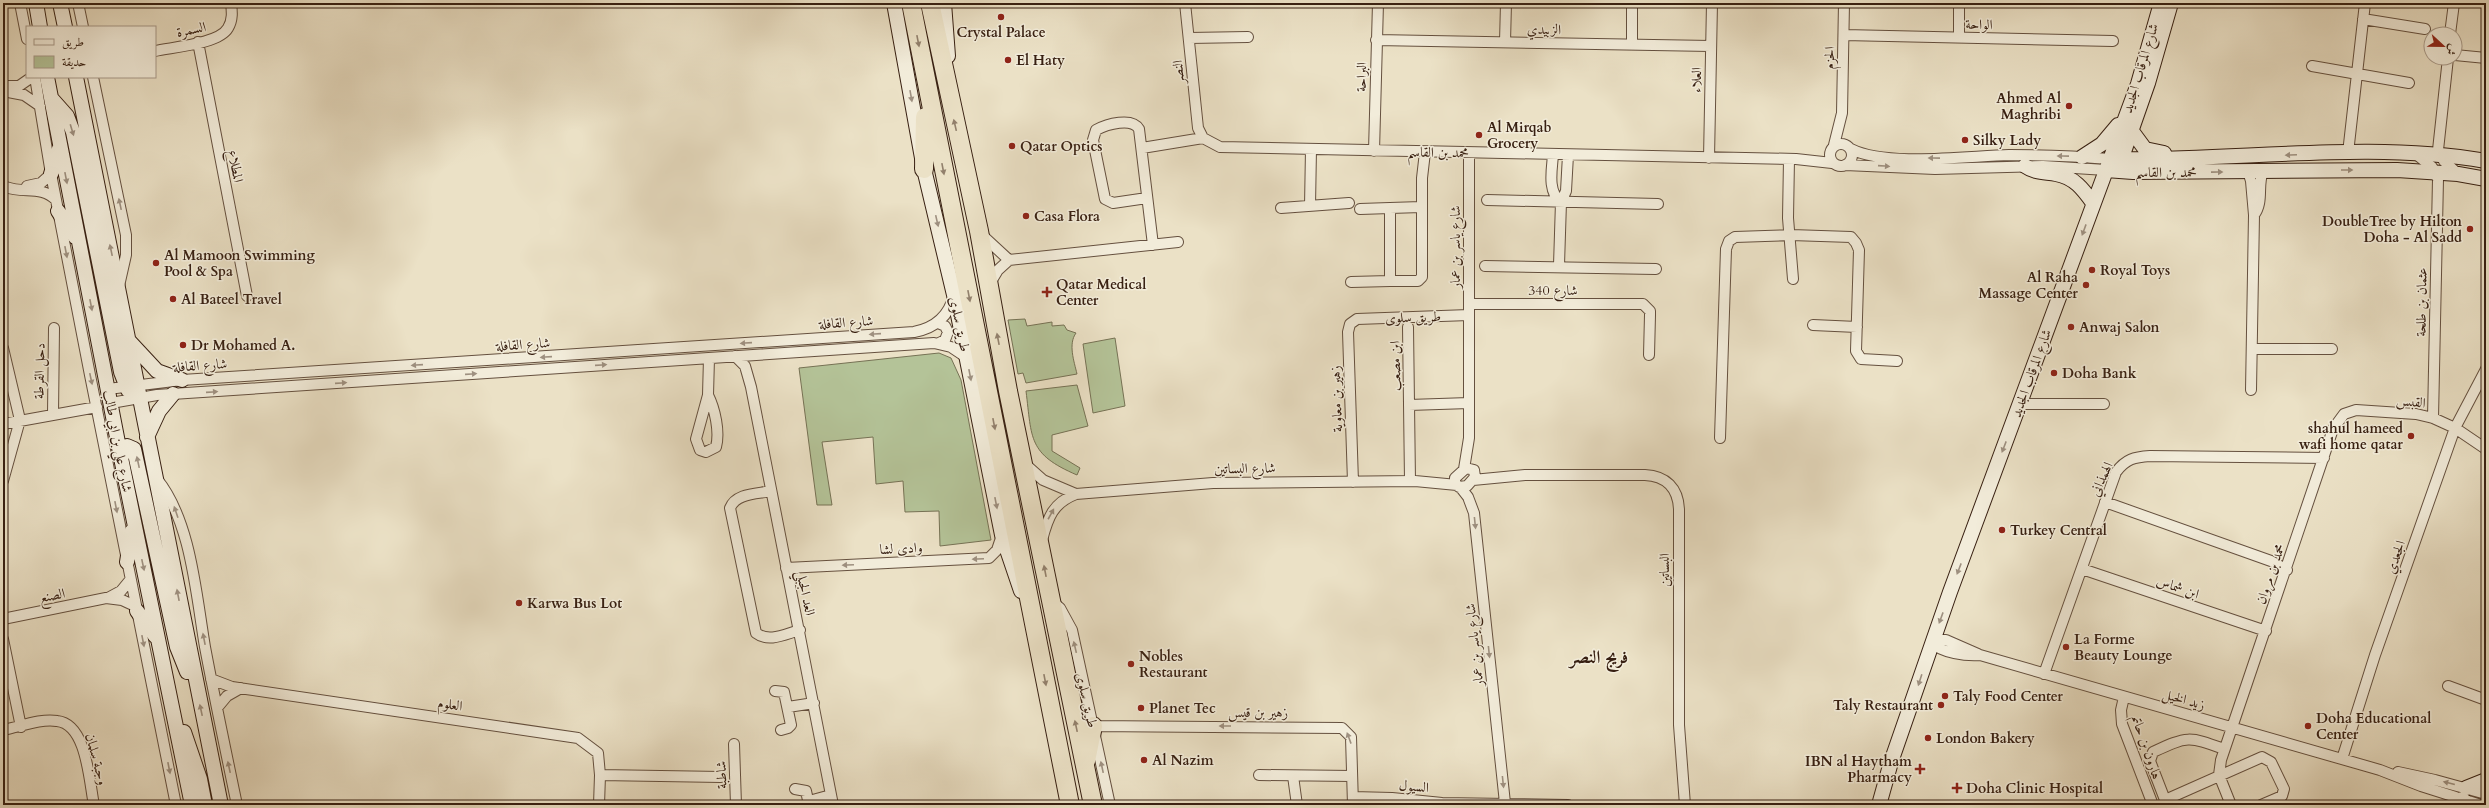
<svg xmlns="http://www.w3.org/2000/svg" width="2489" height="808" viewBox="0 0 2489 808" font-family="Cardo,Amiri,serif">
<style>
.green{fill:#b4c398;stroke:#767255}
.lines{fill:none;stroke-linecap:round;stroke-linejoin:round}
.street-casing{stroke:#65503f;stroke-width:12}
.secondary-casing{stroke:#382012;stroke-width:16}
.highway-casing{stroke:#382012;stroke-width:20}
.street{stroke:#f2ecda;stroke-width:10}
.secondary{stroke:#f2ecda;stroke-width:14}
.highway{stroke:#ebe1c6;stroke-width:18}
.oneway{fill:#92806c}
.oneway2{fill:#9e9080}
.poi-dot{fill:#8f2418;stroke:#f2ecda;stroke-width:1.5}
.labels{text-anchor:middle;stroke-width:3;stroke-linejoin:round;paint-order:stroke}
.street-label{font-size:14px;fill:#382012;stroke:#f2ecda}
.poi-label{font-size:14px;font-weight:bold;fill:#382012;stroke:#f2ecda;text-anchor:start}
.district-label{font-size:18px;font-weight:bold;fill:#382012;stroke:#f2ecda}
</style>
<rect width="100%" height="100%" fill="#ebe1c6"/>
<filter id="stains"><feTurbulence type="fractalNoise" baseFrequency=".005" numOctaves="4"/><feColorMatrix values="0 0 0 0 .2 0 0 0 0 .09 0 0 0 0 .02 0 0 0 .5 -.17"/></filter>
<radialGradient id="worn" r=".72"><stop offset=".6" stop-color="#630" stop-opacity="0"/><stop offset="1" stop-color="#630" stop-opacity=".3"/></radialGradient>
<path class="green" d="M 1025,319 L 1027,326 L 1052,322 L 1052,326 L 1064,325 L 1067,330 L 1076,333 C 1068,344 1074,361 1077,374 L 1026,383 L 1023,373 L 1018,374 L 1008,320 Z
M 1115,338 L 1125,406 L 1093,413 L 1083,344 Z
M 939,353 L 951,358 L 961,380 L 991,540 L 940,546 L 939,511 L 905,512 L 903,481 L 876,484 L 873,437 L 822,442 L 832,505 L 817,505 L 799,368 Z
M 1077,385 L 1088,426 L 1052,435 L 1052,451 L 1080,468 L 1077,475 C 1028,454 1032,439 1026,391 Z"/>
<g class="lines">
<defs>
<path id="street" d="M 20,3 L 27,39
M 78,3 L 83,27
M 1185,3 L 1198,128 L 1203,138 L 1220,147 L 1796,159 L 1832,163
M 2363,19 L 2425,29
M 2450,34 L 2454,3
M 1844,35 L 2113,41
M 1189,38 L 1248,37
M 1959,38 L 1959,3
M 1376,40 L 1711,46
M 198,42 L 247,296
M 1505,42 L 1506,3
M 1632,45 L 1632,3
M 155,51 C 173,47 219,44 228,28 C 233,20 232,11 231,3
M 2455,55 L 2486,58
M 2448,58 L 2438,150 L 2444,161 L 2458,174
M 2312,66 L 2409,83
M 35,77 L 51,174 L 90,375 L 176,805
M 93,77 L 126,235 L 126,255 L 119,286
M 6,86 L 19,86 L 32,77
M 3,91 L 24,95 L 40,106
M1830 155a11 11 0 1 1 22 0a11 11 0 1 1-22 0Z
M 1834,145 L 1842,113 L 1844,3
M 1142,148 L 1203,138
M 1851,149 C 1887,167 1968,156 2009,155 C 2042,155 2076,156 2110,159
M 1374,151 L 1378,3
M 2348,153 L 2365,3
M 2416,154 L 2432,167 L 2438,179 L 2433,418
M 1553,155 C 1552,169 1547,192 1561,202
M 1709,158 L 1712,3
M 1789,159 L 1788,218 L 1793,279
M 1845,165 L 1935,169 L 2043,166 L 2106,170
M 2248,171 L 2251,181 L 2254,215 L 2251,390
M 27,186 L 41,183 L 51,174
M 6,187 C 24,194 41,185 56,200
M 1147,198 L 1113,203 L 1105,199 L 1093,140 L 1096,130 C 1107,124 1132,117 1139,129 L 1153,245
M 1487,200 L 1658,204
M 1310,206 L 1311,149
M 1421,207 L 1390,208 L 1390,281 L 1418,281 L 1422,277 L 1422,178 L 1425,152
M 1281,208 L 1349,203
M 1360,209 L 1390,208
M 2254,215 C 2264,202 2257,185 2263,171
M 983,236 L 1009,260
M 1559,265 L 1561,202 L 1566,191 L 1568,155
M 1485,266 L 1656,269
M 1351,282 L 1390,281
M 989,285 L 998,270 L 1009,260 L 1178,242
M 1469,304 L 1643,304 L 1650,311 L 1650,315 L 1649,355
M 938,323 L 945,326 L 948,332 L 945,340 L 939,343
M 1813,325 L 1857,327
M 1408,327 L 1410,481
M 3,348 L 20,420 L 3,481
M 2252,349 L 2332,349
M 735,356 L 745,366 L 751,387 L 833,805
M 108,389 L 182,380 L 914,332 C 935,328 949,316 954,295
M 708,395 C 715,409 720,432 716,447 L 706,452 L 700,450 L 696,439 L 708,395 L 709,358
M 111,403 L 157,395 L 934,343 L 951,347 L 966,357
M 2020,404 L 2104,404
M 1409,405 L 1469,403
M 53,414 L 54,328
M 3,424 L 97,407
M 1720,438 L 1726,249 L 1729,241 L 1735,237 L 1791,235 L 1851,237 L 1856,243 L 1859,250 L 1856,351 L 1861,359 L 1897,361
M 1025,464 L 1043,480 L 1076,494
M 1466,468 L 1474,470 L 1475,477 L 1467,486 L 1459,487 L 1455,483 L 1455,478 Z
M 1464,469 L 1469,438 L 1469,153
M 157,479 C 191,521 196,594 205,647 C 215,700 226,752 237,805
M 1473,480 L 1525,475 L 1645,475 C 1666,476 1678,488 1679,509 L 1679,725 L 1685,805
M 1353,482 L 1348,332 L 1350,324 L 1357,319 L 1469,315
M 1461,488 L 1468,497 L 1474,513 L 1505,803
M 771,491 C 757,494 736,493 730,508 L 756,633 C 769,643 785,634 800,630
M 2105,502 L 2271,561 L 2287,570
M 1042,540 C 1048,517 1053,503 1076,494 L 1213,483 L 1415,481 L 1457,485
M 786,568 L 989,558 L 997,550 L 1002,535
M 2082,569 L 2266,631
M 108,598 L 121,591 L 130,580
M 1053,602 L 1060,608 L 1072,630 L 1110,805
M 3,619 L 106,598 L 122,600 L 135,606
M 3,639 L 21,727
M 1933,640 L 1946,640 L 1978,654
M 1932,643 C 1942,653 1966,656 1980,655 L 2380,770 L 2421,786 L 2481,805
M 2044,674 L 2116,472 C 2126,459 2134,457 2150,456 L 2324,458
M 211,679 L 232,687 L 578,738 L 598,753 L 600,775 L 599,805
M 2448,686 L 2486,700
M 775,691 L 784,692 L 791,725 L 788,728 L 781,730
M 2124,697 L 2121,710 L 2122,724 L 2153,805
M 788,707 L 814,703
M 217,708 L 227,696 L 241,688
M 1093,726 L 1342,728 L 1351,737 L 1353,805
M 3,730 C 19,727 41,718 57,721 C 87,724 89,781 94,805
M 734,744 L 736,805
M 2342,759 L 2375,655 L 2455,428 L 2486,369
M 2398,772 L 2435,780 L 2486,794
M 600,775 L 721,777
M 1259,775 L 1352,776
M 1293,776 L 1297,805
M 795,789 L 806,791 L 809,805
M 1353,797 L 1392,798 L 1442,803 L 1568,805
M 2165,800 L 2262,757 L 2271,762 L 2284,789 L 2282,796 L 2261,805
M 809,801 L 831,795
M 2167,805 L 2150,761 L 2153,752 C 2188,736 2188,736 2224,749
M 2231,805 L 2219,775 L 2221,760 L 2333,429 L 2344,414 L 2356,410 L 2416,414 L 2433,418 L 2455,428 L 2486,449"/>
<path id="secondary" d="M 36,3 L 40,27
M 60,3 L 65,27
M 894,3 L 924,169 L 954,295 L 1002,535 L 1021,591
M 944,3 L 948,56
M 47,77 L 121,458 L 192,805
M 76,77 L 221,805
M 51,98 L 67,116 L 73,132 L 121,372 L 128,390 L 140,397
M 2131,130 L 2145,149 L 2164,153
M 2082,157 L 2102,144 L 2118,125
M 2110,159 C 2234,162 2364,140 2486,161
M 2025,166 C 2035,173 2045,172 2056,174 C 2074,177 2083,189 2093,203
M 2119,166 L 2148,83 L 2171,3
M 2106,170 L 2133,172 L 2397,170 L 2458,174 L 2486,179
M 51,174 L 59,149
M 58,211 L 75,237
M 130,342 L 157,371 L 182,380
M 147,437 L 159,411 L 173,394
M 121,458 L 127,446 L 134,449 L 177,647 L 187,672
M 127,562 L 132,531
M 137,611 L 155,636
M 184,732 L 200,779 L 205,805
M 2466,788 L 2486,780
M 2462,799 L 2468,805
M 1879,805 L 1891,762 L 1950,592 L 2138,84 L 2161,3"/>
<path id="highway" d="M 911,3 L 1070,805
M 930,3 L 979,231 L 1008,391 L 1093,805
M 924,169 L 925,117
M 1086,761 L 1093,726"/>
</defs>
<use href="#street" class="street-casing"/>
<use href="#secondary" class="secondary-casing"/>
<use href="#highway" class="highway-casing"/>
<use href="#street" class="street"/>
<use href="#secondary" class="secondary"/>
<use href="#highway" class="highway"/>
</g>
<defs><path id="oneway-solid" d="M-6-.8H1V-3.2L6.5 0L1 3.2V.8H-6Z"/></defs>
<g class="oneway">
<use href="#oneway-solid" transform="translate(918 41) rotate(79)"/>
<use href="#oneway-solid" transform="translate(955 125) rotate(-103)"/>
<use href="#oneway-solid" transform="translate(943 169) rotate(79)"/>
<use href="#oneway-solid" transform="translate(969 296) rotate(79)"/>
<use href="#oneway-solid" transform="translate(998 339) rotate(-101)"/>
<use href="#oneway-solid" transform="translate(994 424) rotate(79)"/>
<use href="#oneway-solid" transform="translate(1045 571) rotate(-101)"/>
<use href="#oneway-solid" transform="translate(1045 680) rotate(79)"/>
<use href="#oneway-solid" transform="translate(1076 726) rotate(-102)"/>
</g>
<g class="oneway2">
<use href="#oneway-solid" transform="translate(911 96) rotate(80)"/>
<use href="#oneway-solid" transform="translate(72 130) rotate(73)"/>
<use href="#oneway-solid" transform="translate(2291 155) rotate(178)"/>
<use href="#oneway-solid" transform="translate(2063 156) rotate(-179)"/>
<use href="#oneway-solid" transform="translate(1934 158) rotate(-179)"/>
<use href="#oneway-solid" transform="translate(1884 166) rotate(4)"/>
<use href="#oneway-solid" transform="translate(2347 170)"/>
<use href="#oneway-solid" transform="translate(2217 172) rotate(-1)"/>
<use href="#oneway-solid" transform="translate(66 178) rotate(79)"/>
<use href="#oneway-solid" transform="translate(120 204) rotate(-102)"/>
<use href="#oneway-solid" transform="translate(937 221) rotate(77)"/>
<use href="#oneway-solid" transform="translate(2084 230) rotate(110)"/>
<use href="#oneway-solid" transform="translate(111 250) rotate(-102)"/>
<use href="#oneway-solid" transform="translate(66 252) rotate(79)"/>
<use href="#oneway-solid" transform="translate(91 305) rotate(79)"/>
<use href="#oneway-solid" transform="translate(875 334) rotate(176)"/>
<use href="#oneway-solid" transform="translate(746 343) rotate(176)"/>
<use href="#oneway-solid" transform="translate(546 357) rotate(176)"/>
<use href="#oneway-solid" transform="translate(417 365) rotate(176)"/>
<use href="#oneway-solid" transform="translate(601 365) rotate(-4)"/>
<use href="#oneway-solid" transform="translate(471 374) rotate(-4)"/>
<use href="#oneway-solid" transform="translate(970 375) rotate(79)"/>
<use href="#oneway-solid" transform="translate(91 379) rotate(78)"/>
<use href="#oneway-solid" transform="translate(341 383) rotate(-4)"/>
<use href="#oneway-solid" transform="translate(212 392) rotate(-4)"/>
<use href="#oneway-solid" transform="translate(2004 447) rotate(111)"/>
<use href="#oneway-solid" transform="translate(138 462) rotate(-102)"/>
<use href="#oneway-solid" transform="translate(996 503) rotate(79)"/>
<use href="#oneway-solid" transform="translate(116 507) rotate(79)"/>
<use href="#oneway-solid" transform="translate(176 512) rotate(-109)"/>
<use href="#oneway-solid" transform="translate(1051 514) rotate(-61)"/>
<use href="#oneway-solid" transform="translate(1475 523) rotate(84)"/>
<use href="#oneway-solid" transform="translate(978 559) rotate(177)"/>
<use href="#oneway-solid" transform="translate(143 565) rotate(78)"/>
<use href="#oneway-solid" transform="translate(848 565) rotate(177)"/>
<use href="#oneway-solid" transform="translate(1959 569) rotate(111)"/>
<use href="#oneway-solid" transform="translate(178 595) rotate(-101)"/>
<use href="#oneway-solid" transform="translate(1941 618) rotate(110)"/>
<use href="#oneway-solid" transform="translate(204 639) rotate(-101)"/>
<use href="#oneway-solid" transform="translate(143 641) rotate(79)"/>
<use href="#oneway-solid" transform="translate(1075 647) rotate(-103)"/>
<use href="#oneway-solid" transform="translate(1489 652) rotate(84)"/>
<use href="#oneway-solid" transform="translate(1920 680) rotate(108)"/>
<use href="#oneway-solid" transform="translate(201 710) rotate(-102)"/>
<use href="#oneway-solid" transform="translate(1225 726) rotate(-180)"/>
<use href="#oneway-solid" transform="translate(1349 738) rotate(-110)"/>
<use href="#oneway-solid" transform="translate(229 767) rotate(-102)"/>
<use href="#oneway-solid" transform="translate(1102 767) rotate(-102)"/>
<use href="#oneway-solid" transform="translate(169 768) rotate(79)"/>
<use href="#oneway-solid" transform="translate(1503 782) rotate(84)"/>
<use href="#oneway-solid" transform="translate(2449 783) rotate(-166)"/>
</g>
<g class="poi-dot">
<circle cx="1001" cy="17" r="4"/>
<circle cx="1008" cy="60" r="4"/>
<circle cx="2069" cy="106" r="4"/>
<circle cx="1479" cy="135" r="4"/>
<circle cx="1965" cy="140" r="4"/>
<circle cx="1012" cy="146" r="4"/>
<circle cx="1026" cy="216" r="4"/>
<circle cx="2470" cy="229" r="4"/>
<circle cx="156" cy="263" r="4"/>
<circle cx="2092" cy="270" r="4"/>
<circle cx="2086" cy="285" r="4"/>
<path d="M1045 286h4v4h4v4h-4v4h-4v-4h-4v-4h4z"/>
<circle cx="173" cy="299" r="4"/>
<circle cx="2071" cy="327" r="4"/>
<circle cx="183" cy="345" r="4"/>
<circle cx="2054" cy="373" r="4"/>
<circle cx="2411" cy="436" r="4"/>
<circle cx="2002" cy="530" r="4"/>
<circle cx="519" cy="603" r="4"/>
<circle cx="2066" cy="647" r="4"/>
<circle cx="1131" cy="664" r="4"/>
<circle cx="1945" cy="696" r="4"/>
<circle cx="1941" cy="705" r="4"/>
<circle cx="1141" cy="708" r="4"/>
<circle cx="2308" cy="726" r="4"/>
<circle cx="1928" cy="738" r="4"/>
<circle cx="1144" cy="760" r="4"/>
<path d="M1918 763h4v4h4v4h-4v4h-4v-4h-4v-4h4z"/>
<path d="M1955 782h4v4h4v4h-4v4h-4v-4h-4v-4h4z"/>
</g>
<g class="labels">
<g class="street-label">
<text transform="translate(1979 24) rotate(1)" y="5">الواحة</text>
<text transform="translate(191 29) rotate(-12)" y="5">السمرة</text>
<text transform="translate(1544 29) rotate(1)" y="5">الزبيدي</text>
<text transform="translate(1829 58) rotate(-89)" y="5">الحزم</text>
<text transform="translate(2140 68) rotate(-73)" y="5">شارع المرقاب الجديد</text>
<text transform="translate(1178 72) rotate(-95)" y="5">النصر</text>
<text transform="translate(1361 77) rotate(-89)" y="5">البراحة</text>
<text transform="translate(1696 80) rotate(-89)" y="5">العلاء</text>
<text transform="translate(1438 152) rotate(1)" y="5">محمد بن القاسم</text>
<text transform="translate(236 166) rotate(79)" y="5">المطلاع</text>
<text x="2166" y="177">محمد بن القاسم</text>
<text transform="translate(1455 247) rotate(-90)" y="5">شارع ياسر بن عمار</text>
<text x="1553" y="295">شارع 340</text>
<text transform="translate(2421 302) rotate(-89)" y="5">عثمان بن طلحة</text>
<text transform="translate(1413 317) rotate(-2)" y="5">طريق سلوى</text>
<text transform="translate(846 322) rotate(-4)" y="5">شارع القافلة</text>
<text transform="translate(960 324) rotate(78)" y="5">طريق سلوى</text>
<text transform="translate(523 344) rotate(-4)" y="5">شارع القافلة</text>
<text transform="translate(200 365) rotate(-4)" y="5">شارع القافلة</text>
<text transform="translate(1395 366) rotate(-91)" y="5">ابن مصعب</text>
<text transform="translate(39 371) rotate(-89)" y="5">دحل القرطة</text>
<text transform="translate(2031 373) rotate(-70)" y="5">شارع المرقاب الجديد</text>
<text transform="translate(1336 399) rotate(-92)" y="5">زهير بن معاوية</text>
<text transform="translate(2411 401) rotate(7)" y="5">القبس</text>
<text transform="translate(118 441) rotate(79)" y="5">شارع علي بن ابي طالب</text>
<text transform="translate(1245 468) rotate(-1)" y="5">شارع البساتين</text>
<text transform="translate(2101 479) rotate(-65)" y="5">الهمذاني</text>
<text transform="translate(901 548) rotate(-3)" y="5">وادى لشا</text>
<text transform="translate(2395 557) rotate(-71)" y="5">الجعدي</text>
<text transform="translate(1664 570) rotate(-90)" y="5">البساتين</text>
<text transform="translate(2270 574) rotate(-71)" y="5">محمد بن مروان</text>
<text transform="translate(2178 587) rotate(19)" y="5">ابن شماس</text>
<text transform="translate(806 593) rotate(78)" y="5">العد الجبلي</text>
<text transform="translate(52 595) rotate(-11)" y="5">الصنع</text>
<text transform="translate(1474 645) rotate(-96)" y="5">شارع ياسر بن عمار</text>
<text transform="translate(2184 699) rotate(16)" y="5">زيد الخيل</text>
<text transform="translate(1087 700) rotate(77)" y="5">طريق سلوى</text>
<text transform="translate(450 704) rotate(8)" y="5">العلوم</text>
<text x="1258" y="717">زهير بن قيس</text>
<text transform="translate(2147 747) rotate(71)" y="5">هارون بن حاتم</text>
<text transform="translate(97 759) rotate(75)" y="5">وجبة سلمان</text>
<text transform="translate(721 775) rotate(-92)" y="5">شاطبة</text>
<text transform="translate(1414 786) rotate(5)" y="5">السيول</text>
</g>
<g class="poi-label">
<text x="1001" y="37" text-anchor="middle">Crystal Palace</text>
<text x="1016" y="65">El Haty</text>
<text x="2061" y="103" text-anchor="end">Ahmed Al<tspan x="2061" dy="16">Maghribi</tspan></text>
<text x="1487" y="132">Al Mirqab<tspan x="1487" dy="16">Grocery</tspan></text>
<text x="1973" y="145">Silky Lady</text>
<text x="1020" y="151">Qatar Optics</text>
<text x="1034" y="221">Casa Flora</text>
<text x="2462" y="226" text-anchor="end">DoubleTree by Hilton<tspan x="2462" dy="16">Doha - Al Sadd</tspan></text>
<text x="164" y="260">Al Mamoon Swimming<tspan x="164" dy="16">Pool &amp; Spa</tspan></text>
<text x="2100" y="275">Royal Toys</text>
<text x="2078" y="282" text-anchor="end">Al Raha<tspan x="2078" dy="16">Massage Center</tspan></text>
<text x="1056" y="289">Qatar Medical<tspan x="1056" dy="16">Center</tspan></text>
<text x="181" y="304">Al Bateel Travel</text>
<text x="2079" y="332">Anwaj Salon</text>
<text x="191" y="350">Dr Mohamed A.</text>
<text x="2062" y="378">Doha Bank</text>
<text x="2403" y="433" text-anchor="end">shahul hameed<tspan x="2403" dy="16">wafi home qatar</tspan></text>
<text x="2010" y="535">Turkey Central</text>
<text x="527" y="608">Karwa Bus Lot</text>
<text x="2074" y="644">La Forme<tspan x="2074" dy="16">Beauty Lounge</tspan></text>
<text x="1139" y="661">Nobles<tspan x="1139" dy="16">Restaurant</tspan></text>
<text x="1953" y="701">Taly Food Center</text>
<text x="1933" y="710" text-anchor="end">Taly Restaurant</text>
<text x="1149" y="713">Planet Tec</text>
<text x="2316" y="723">Doha Educational<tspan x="2316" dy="16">Center</tspan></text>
<text x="1936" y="743">London Bakery</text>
<text x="1152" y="765">Al Nazim</text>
<text x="1912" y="766" text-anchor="end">IBN al Haytham<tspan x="1912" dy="16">Pharmacy</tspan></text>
<text x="1966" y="793">Doha Clinic Hospital</text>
</g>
<g class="district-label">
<text x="1599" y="663">فريج النصر</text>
</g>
</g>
<rect width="2489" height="808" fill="none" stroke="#ebe1c6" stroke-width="16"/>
<rect x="4" y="4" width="2481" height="800" fill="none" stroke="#382012" stroke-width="2"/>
<rect x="8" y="8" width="2473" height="792" fill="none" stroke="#382012"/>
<rect x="26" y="26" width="130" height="52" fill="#f2ecda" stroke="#a89a8a"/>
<rect x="34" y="39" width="20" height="6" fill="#f2ecda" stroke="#a89a8a"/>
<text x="62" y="46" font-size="12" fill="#382012">طريق</text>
<rect x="34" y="56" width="20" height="12" fill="#b4c398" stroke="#a89a8a"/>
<text x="62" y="66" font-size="12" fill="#382012">حديقة</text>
<g transform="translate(2443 46) rotate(112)"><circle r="19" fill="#f2ecda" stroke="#a89a8a"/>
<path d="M0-3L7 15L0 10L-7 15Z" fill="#8f2418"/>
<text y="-6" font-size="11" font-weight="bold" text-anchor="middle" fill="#382012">ش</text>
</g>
<rect width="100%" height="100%" filter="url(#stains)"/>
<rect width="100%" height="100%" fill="url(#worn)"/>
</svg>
